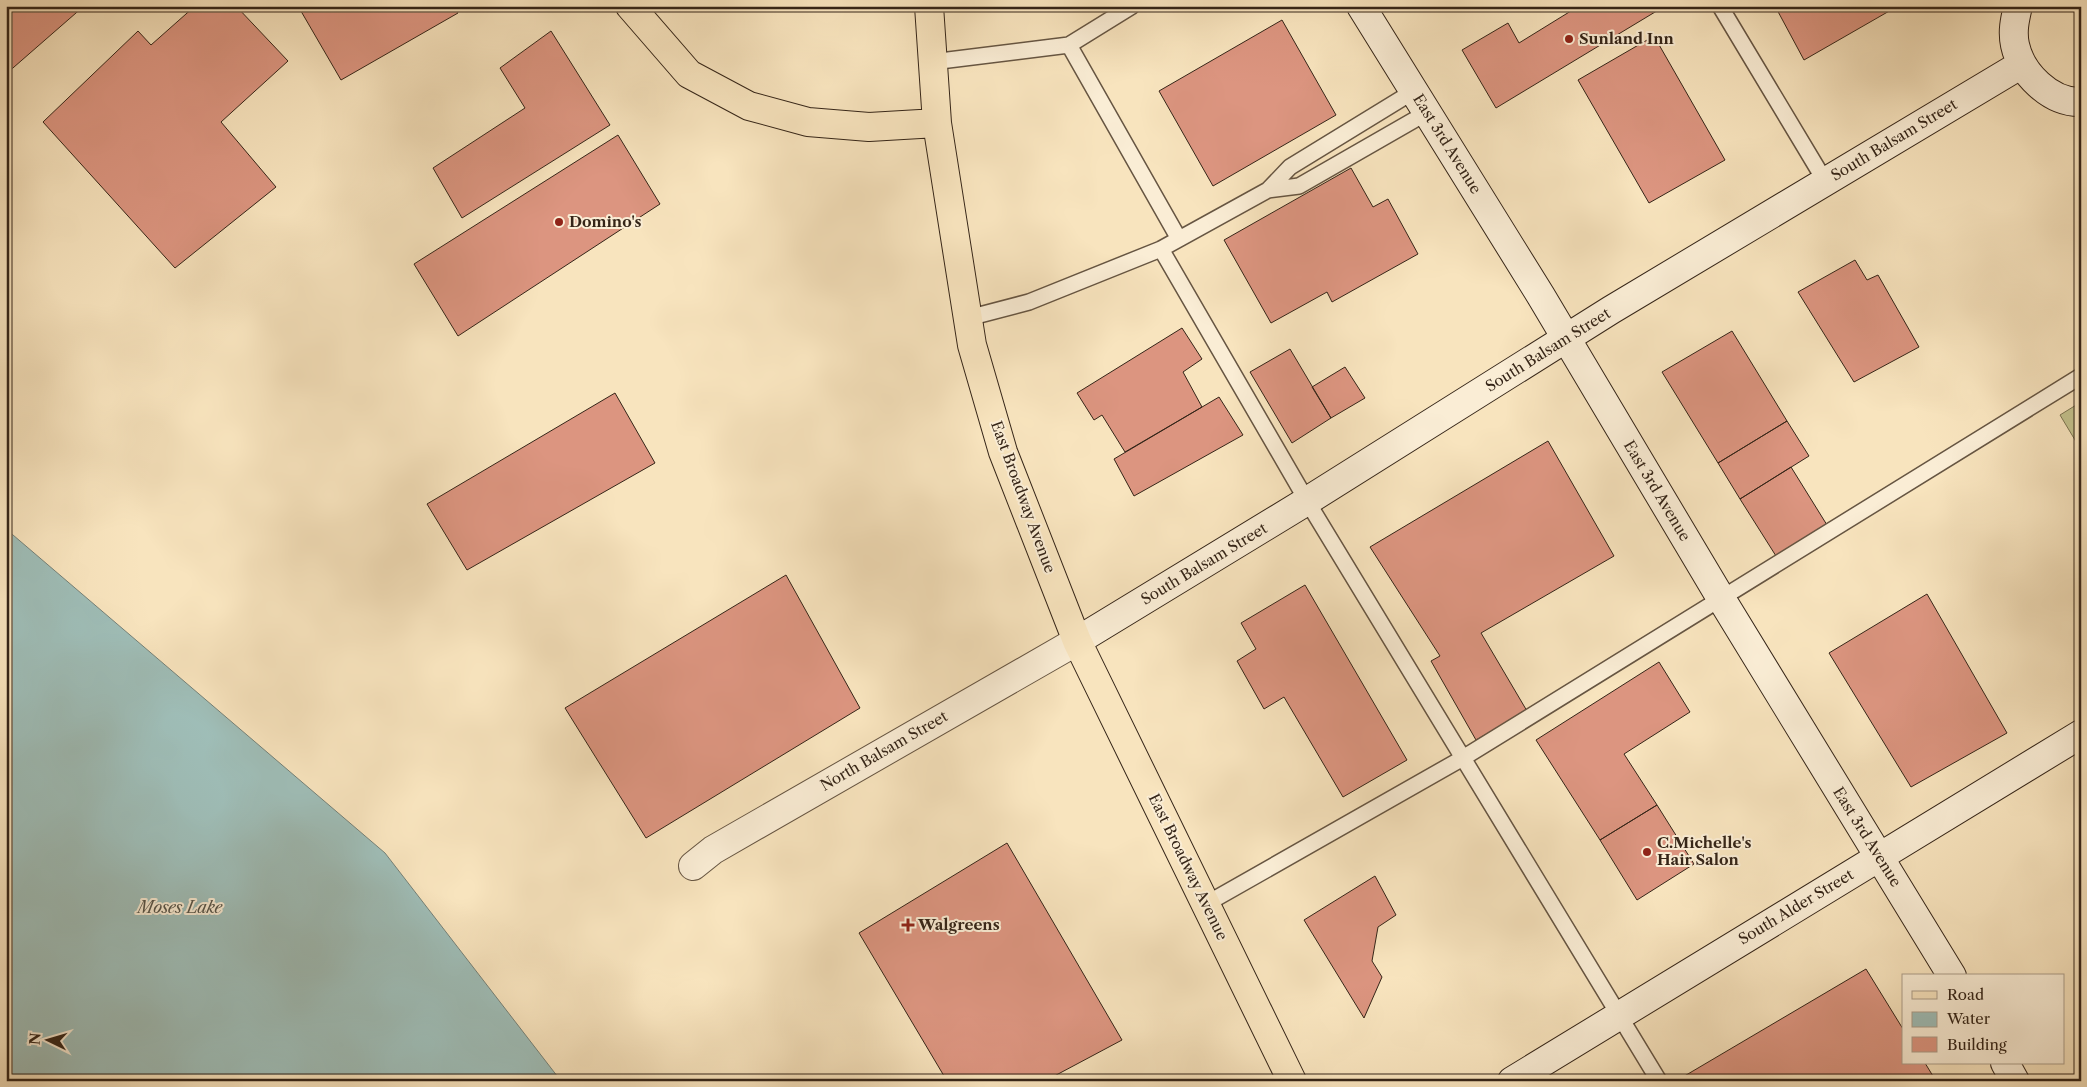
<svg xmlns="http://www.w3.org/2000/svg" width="2087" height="1087" viewBox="0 0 2087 1087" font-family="'Libre Caslon Text',serif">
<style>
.green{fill:#c3c28d;stroke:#7c7452}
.water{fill:#9fbeb8;stroke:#758178}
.building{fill:#dc9580;stroke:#352518}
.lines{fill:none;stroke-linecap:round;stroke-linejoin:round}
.lane-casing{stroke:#665542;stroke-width:18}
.street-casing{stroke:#665542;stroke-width:30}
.secondary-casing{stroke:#352518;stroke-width:30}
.primary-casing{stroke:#352518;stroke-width:30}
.lane{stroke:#faedd5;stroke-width:15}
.street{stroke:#faedd5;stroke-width:28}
.secondary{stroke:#faedd5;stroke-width:28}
.primary{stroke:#f8e4be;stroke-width:28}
.poi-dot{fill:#8f2418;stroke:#faedd5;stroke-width:2}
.labels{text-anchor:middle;stroke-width:4;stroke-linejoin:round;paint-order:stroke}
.poi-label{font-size:15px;font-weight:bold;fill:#352518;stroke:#faedd5;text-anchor:start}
.street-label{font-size:15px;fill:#352518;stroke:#faedd5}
.water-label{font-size:16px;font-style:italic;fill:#555348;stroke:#faedd5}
</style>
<rect width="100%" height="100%" fill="#f8e4be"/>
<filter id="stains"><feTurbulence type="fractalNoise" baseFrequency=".004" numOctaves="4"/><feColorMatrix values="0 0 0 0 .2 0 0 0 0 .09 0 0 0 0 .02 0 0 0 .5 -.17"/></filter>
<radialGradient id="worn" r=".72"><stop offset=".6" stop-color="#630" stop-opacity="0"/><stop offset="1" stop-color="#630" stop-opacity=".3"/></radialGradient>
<path class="green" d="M 2081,402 L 2081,450 L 2060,415 Z"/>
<path class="water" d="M 6,529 L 385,853 L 561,1081 L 6,1081 Z"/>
<path class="building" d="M 6,6 L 84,6 L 6,74 Z
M 195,6 L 236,6 L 288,61 L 221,122 L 276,187 L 175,268 L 43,122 L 138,31 L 151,45 Z
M 298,6 L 454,6 L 458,13 L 341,80 Z
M 1579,6 L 1665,6 L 1496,108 L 1462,50 L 1508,23 L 1519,43 Z
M 1775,6 L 1898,6 L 1804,60 Z
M 1282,20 L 1336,115 L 1213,186 L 1159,91 Z
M 551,31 L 610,125 L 462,218 L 433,168 L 525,108 L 500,68 Z
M 1654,36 L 1725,160 L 1649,203 L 1578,80 Z
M 618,135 L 660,204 L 458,336 L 414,264 Z
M 1351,168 L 1373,207 L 1388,199 L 1418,254 L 1332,302 L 1327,292 L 1271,323 L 1224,240 Z
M 1855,260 L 1867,280 L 1878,275 L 1919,347 L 1854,382 L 1798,292 Z
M 1182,328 L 1202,359 L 1183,372 L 1202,407 L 1125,452 L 1102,415 L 1094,420 L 1077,393 Z
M 1732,331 L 1787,421 L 1718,463 L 1662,372 Z
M 1290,349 L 1331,418 L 1292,443 L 1250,372 Z
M 1345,367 L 1365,398 L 1331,418 L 1312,387 Z
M 615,393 L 655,463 L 467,570 L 427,504 Z
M 1219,397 L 1243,435 L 1134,496 L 1114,459 Z
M 1787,421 L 1809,456 L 1740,499 L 1718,463 Z
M 1548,441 L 1614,556 L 1481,633 L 1527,711 L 1476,740 L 1431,661 L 1440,656 L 1370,547 Z
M 1791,467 L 1827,525 L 1776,556 L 1740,499 Z
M 786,575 L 860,708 L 646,838 L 565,708 Z
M 1305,585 L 1407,760 L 1343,797 L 1284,697 L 1264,709 L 1237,661 L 1256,649 L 1241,623 Z
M 1927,594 L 2007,733 L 1911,787 L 1829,653 Z
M 1659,662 L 1690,712 L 1624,754 L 1657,805 L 1600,840 L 1536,740 Z
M 1657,805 L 1694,864 L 1637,900 L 1600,840 Z
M 1007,843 L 1122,1040 L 1045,1081 L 947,1081 L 859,933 Z
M 1375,876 L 1396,915 L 1378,927 L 1372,961 L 1382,977 L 1364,1018 L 1304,920 Z
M 1866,969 L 1903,1029 L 1903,1063 L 1925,1063 L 1936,1081 L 1676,1081 Z"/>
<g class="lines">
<defs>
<path id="lane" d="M 1720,6 L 1825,181
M 1069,45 L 1179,239
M 932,62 L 1069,45 L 1132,6
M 1268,190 L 1299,186 L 1428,112
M 1161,249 L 1307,501 L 1659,1081
M 968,318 L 1029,302 L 1161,249 L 1268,190 L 1290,167 L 1414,91
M 1206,904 L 1463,758 L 2081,376"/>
<path id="street" d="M 693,866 L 713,850 L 1077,641"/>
<path id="secondary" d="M 1361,6 L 1541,296 L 1722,600 L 1952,976
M 2018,6 C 2015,19 2012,31 2015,45 C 2021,73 2050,103 2081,102
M 1077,641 L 1307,501 L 1611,310 L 2022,64
M 2005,1063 L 2015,1081
M 1512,1081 L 2081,734"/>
<path id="primary" d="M 630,6 L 689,74 L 749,106 L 808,122 L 869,127 L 937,123
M 929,6 L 937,123 L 972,345 L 1003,452 L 1077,641 L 1292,1081"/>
</defs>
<use href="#lane" class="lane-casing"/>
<use href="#street" class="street-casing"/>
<use href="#secondary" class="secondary-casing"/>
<use href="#primary" class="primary-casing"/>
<use href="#lane" class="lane"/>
<use href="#street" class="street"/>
<use href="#secondary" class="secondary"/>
<use href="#primary" class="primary"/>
</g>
<g class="poi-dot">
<circle cx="1569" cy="39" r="5"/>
<circle cx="559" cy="222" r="5"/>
<circle cx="1647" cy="852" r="5"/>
<path d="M905.5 917.5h5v5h5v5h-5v5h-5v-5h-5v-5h5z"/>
</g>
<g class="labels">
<g class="poi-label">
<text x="1579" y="44">Sunland Inn</text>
<text x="569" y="227">Domino's</text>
<text x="1657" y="848">C.Michelle's<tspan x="1657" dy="17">Hair Salon</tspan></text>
<text x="918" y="930">Walgreens</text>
</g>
<g class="street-label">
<text transform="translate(1894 140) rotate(-31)" y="5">South Balsam Street</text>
<text transform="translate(1447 144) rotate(58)" y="5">East 3rd Avenue</text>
<text transform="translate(1548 350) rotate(-32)" y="5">South Balsam Street</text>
<text transform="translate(1657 491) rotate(59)" y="5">East 3rd Avenue</text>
<text transform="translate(1023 497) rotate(70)" y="5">East Broadway Avenue</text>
<text transform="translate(1204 564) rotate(-31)" y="5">South Balsam Street</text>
<text transform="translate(884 751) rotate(-30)" y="5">North Balsam Street</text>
<text transform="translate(1867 837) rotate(58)" y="5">East 3rd Avenue</text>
<text transform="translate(1188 867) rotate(64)" y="5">East Broadway Avenue</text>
<text transform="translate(1796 907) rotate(-31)" y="5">South Alder Street</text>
</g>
<g class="water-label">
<text x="180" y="913">Moses Lake</text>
</g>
</g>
<rect width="2087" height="1087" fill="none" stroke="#f8e4be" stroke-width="25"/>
<rect x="8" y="8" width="2072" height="1072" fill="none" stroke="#352518" stroke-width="2.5"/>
<rect x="12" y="12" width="2062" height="1062" fill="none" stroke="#352518"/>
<rect x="1902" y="974" width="162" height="90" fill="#faedd5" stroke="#ab9d89"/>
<rect x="1912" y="991" width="25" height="8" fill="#f8e4be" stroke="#ab9d89"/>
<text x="1947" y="1000" font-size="15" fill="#352518">Road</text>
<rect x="1912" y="1012" width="25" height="15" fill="#9fbeb8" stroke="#ab9d89"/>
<text x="1947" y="1024" font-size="15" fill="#352518">Water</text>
<rect x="1912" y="1037" width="25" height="15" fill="#dc9580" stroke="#ab9d89"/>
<text x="1947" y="1050" font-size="15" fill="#352518">Building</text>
<g transform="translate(48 1040) rotate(275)" stroke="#faedd5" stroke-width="4" paint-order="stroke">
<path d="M0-4L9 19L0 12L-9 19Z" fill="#352518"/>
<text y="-8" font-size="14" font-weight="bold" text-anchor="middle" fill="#352518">N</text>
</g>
<rect width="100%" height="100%" filter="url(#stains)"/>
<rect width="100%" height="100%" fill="url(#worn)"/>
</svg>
